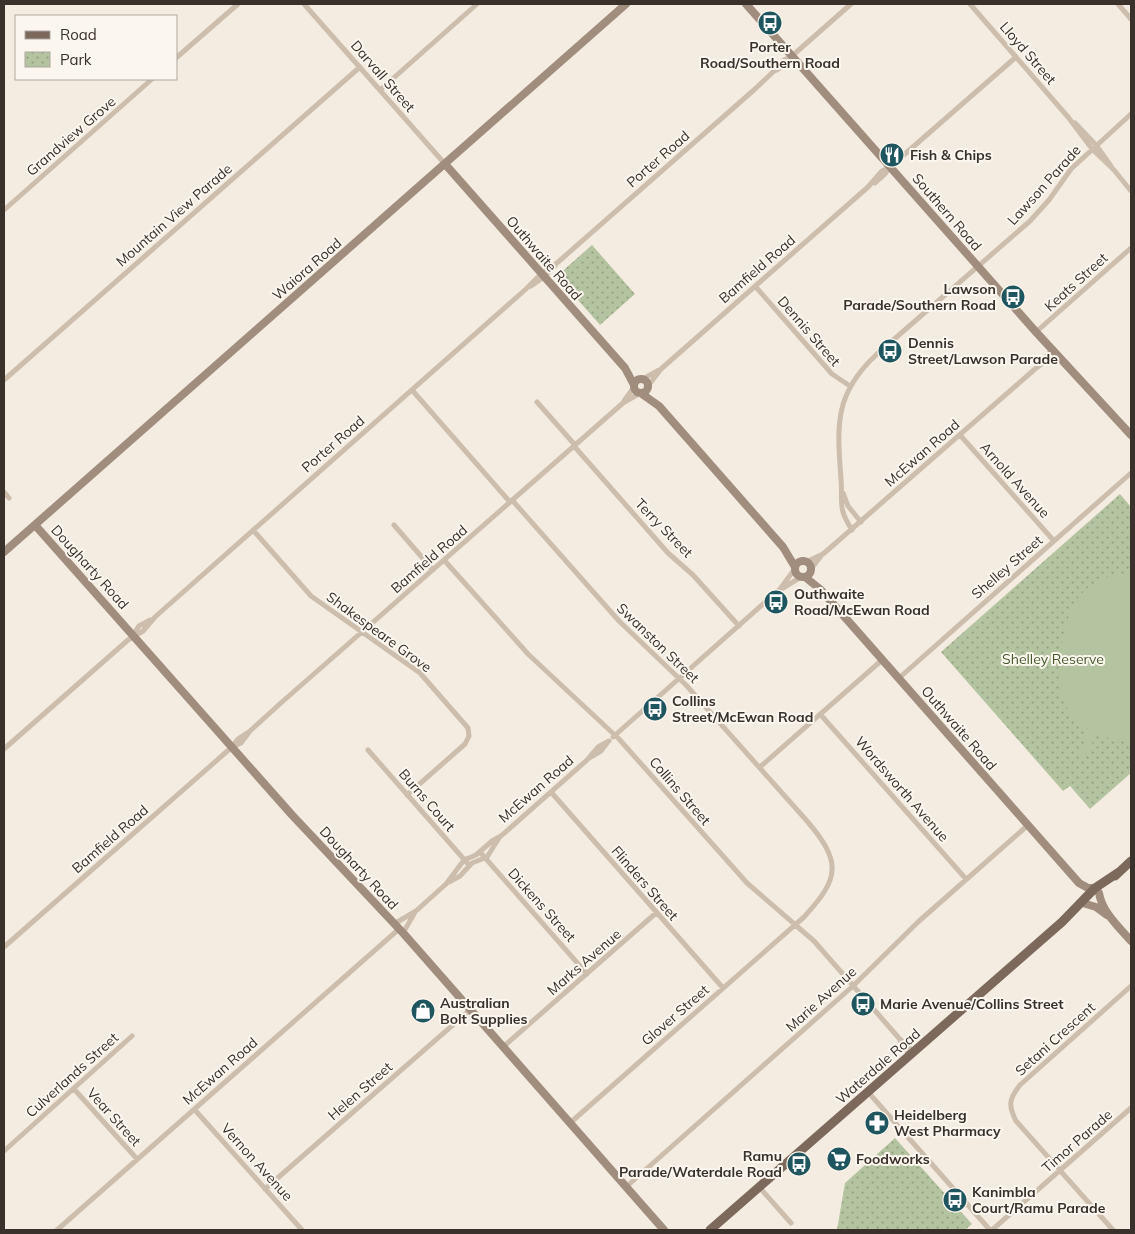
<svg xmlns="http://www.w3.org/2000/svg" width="1135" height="1234" viewBox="0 0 1135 1234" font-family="Mulish,sans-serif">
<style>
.park{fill:url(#park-dots)}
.pitch{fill:#b5c4a0}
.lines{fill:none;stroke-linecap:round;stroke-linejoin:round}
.street{stroke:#cdbdac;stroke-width:5}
.secondary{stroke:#a18d7d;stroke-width:8}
.primary{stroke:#7d695c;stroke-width:9}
.labels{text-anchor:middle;stroke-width:4;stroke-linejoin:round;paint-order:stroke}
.poi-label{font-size:14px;font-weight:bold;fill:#3b312b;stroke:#fbf6ee;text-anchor:start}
.street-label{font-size:14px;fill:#3b312b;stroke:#fbf6ee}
.park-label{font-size:14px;fill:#465a2e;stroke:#fbf6ee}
</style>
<defs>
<pattern id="park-dots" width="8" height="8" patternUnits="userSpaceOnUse" patternTransform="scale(1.25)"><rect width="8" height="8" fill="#b5c4a0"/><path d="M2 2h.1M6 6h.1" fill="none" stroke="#94a083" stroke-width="1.8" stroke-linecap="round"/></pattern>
</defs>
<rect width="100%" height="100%" fill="#f4ece1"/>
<path class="park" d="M 592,245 L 635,294 L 600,325 L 557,276 Z
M 1120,494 L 1131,507 L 1131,773 L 1090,809 L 1070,786 L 1063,791 L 941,652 Z
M 895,1138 L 972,1224 L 965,1230 L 837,1230 L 845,1183 Z"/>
<path class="pitch" d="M 1126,573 L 1131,574 L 1131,739 L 1113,739 L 1095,734 L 1088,756 L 1081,753 L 1088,729 C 1058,707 1057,686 1061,651 C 1067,608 1078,580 1126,573 Z"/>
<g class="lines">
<path class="street" d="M 304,4 L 445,164
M 970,4 L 1068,117 L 1092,149 L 1114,170 L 1131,191
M 1118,4 L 1131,19
M 176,58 L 238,4
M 777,70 L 787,63 L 792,56 L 851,4
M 380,90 L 477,4
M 1075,123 L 1096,145 L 1111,166
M 875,183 L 885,174 L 890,167
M 4,210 L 152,79
M 531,286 L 544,277 L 555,266
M 755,286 L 832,374 L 850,386
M 1036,332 L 1131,248
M 1037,366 L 1052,350
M 643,379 L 659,370
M 4,380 L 360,67
M 648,386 L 661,369 L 868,187 L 882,171 L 890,167 L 1016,57
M 412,390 L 510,502
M 624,401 L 634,387
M 537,402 L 575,445
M 960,435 L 1054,541
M 574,446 L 668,553 L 693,575 L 739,626
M 4,492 L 9,498
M 843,493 L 848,506 L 861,522
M 512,500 L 619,621 L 686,685 L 807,821 C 842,862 840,878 804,917 L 570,1123
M 394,525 L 433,570
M 253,530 L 311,596 L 420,673 L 468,728 L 469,736 L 465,744 L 407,795
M 852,530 C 837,507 843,503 841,479 C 837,426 834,394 876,355 L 1030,221 L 1049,200 L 1071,169 L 1131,114
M 444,560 L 528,654 L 619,739 L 747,883 L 814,941 L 898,1037 L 910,1056
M 806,562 L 823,554 L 830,548 L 1035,369 L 1055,354
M 811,569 L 821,556
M 783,588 L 801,577
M 133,635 L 139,626 L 150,620
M 899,678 L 1131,473
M 820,714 L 966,879
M 613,737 L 780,589 L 794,570
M 232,747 L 241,743 L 250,731 L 282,702 L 623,403 L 640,393
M 4,749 L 128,640 L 143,631 L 155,617 L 526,289 L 541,274 L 557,263 L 755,89 L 773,72 L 784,60 L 792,56
M 368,750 L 469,865
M 589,758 L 601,751 L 607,743
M 760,767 L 882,660
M 551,792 L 723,988
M 480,852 L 587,974
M 449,882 L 460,876 L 472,863 L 487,857 L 499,838
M 394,924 L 416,911 L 446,884 L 464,860 L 476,855 L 492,841 L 501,836 L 587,760 L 598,747 L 609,741
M 403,933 L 414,914
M 4,947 L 232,747 L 238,739 L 247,733
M 900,1039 L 914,1052
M 503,1047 L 656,913
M 74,1089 L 137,1159
M 868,1092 L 990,1230
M 194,1109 L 302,1230
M 4,1151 L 132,1036
M 626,1187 L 853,986 L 918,922 L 1028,825
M 760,1188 L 791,1223
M 265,1189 L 470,1010
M 57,1230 L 399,929
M 992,1230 L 1131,1108
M 1113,1230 L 1016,1121 C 1008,1105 1009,1099 1020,1085 L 1131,986"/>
<path class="secondary" d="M 746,4 L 1036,332 L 1131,435
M 445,164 L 625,368 L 634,385
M634 386a7 7 0 1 1 14 0a7 7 0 1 1-14 0Z
M 642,394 L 659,406 L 783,547 L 795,567
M 35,525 L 292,815 L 404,934 L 664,1230
M 4,552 L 626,4
M795 569a8 8 0 1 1 16 0a8 8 0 1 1-16 0Z
M 805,577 L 820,589 L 1079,883 L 1088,888 L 1095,888
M 1099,893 C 1102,912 1119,927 1131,941
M 1086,904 L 1096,907 L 1107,915"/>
<path class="primary" d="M 1115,876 L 1131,861
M 710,1230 L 1062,922 L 1095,888 L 1119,872"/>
</g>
<defs>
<symbol id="bus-disc" viewBox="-11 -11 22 22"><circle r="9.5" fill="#1f555e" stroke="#fbf6ee"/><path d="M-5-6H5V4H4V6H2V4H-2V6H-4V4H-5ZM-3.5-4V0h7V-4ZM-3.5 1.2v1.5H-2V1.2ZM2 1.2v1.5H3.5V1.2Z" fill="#fff"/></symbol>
<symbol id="restaurant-disc" viewBox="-11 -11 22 22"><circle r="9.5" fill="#1f555e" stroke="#fbf6ee"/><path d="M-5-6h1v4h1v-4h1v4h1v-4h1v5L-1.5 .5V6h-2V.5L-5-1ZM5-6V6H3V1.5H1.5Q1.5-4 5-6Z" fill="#fff"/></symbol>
<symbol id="shop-disc" viewBox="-11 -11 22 22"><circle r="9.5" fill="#1f555e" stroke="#fbf6ee"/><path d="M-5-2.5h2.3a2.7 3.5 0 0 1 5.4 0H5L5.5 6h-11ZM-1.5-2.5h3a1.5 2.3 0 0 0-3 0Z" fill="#fff"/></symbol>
<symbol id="pharmacy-disc" viewBox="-11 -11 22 22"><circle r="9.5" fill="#1f555e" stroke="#fbf6ee"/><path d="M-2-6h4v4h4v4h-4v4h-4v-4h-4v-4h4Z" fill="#fff"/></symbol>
<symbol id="supermarket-disc" viewBox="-11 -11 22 22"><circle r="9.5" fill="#1f555e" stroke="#fbf6ee"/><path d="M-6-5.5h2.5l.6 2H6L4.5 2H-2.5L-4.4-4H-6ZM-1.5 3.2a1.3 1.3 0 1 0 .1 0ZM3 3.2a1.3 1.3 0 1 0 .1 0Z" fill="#fff"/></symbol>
</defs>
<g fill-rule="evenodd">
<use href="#bus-disc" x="756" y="9" width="28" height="28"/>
<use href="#restaurant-disc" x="878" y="141" width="28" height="28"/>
<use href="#bus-disc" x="999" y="283" width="28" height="28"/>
<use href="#bus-disc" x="876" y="337" width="28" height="28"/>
<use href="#bus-disc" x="762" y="588" width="28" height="28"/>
<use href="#bus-disc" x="641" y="695" width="28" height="28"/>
<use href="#bus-disc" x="849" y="990" width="28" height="28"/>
<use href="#shop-disc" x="409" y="997" width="28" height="28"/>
<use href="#pharmacy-disc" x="863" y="1109" width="28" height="28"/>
<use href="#supermarket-disc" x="825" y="1145" width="28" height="28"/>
<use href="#bus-disc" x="785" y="1150" width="28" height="28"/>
<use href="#bus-disc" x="941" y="1186" width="28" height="28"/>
</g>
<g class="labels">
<g class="poi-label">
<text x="770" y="52" text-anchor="middle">Porter<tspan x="770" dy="16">Road/Southern Road</tspan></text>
<text x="910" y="160">Fish &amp; Chips</text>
<text x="996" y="294" text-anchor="end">Lawson<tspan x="996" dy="16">Parade/Southern Road</tspan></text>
<text x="908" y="348">Dennis<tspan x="908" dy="16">Street/Lawson Parade</tspan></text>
<text x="794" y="599">Outhwaite<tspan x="794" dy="16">Road/McEwan Road</tspan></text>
<text x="672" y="706">Collins<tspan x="672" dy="16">Street/McEwan Road</tspan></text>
<text x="440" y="1008">Australian<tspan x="440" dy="16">Bolt Supplies</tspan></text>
<text x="880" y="1009">Marie Avenue/Collins Street</text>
<text x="894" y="1120">Heidelberg<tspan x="894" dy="16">West Pharmacy</tspan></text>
<text x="782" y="1161" text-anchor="end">Ramu<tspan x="782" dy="16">Parade/Waterdale Road</tspan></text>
<text x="856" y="1164">Foodworks</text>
<text x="972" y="1197">Kanimbla<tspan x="972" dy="16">Court/Ramu Parade</tspan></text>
</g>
<g class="street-label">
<text transform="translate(1028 53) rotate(49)" y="5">Lloyd Street</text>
<text transform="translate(383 76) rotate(49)" y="5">Darvall Street</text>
<text transform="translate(71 136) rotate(-41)" y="5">Grandview Grove</text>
<text transform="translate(658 159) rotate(-41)" y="5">Porter Road</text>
<text transform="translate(1044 185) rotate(-48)" y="5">Lawson Parade</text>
<text transform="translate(947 212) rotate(49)" y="5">Southern Road</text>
<text transform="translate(174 215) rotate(-41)" y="5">Mountain View Parade</text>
<text transform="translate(544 258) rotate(49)" y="5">Outhwaite Road</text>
<text transform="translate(307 269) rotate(-41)" y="5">Waiora Road</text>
<text transform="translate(757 269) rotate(-41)" y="5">Bamfield Road</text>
<text transform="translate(1076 282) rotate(-42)" y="5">Keats Street</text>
<text transform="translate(809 331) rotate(49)" y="5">Dennis Street</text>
<text transform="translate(333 444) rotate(-41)" y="5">Porter Road</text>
<text transform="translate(922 453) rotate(-41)" y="5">McEwan Road</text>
<text transform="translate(1015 480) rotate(48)" y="5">Arnold Avenue</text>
<text transform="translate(664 528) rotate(46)" y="5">Terry Street</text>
<text transform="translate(429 559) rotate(-41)" y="5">Bamfield Road</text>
<text transform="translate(90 567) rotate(48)" y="5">Dougharty Road</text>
<text transform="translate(1007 567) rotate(-41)" y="5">Shelley Street</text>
<text transform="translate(379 632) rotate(36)" y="5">Shakespeare Grove</text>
<text transform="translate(658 643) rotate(44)" y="5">Swanston Street</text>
<text transform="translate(959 728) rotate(49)" y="5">Outhwaite Road</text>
<text transform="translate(536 789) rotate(-41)" y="5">McEwan Road</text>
<text transform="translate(902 789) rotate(49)" y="5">Wordsworth Avenue</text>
<text transform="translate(680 791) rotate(49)" y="5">Collins Street</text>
<text transform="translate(427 800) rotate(49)" y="5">Burns Court</text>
<text transform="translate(110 839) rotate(-41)" y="5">Bamfield Road</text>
<text transform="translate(359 868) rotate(47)" y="5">Dougharty Road</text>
<text transform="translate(645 883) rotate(49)" y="5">Flinders Street</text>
<text transform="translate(542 905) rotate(48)" y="5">Dickens Street</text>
<text transform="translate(584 962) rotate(-41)" y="5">Marks Avenue</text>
<text transform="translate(821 999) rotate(-42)" y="5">Marie Avenue</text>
<text transform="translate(675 1015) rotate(-41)" y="5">Glover Street</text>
<text transform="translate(1055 1039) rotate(-42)" y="5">Setani Crescent</text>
<text transform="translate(878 1066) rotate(-41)" y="5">Waterdale Road</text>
<text transform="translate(220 1071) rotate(-41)" y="5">McEwan Road</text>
<text transform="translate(72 1075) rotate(-42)" y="5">Culverlands Street</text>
<text transform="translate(360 1091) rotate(-41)" y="5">Helen Street</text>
<text transform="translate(114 1117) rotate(48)" y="5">Vear Street</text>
<text transform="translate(1077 1141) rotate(-41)" y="5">Timor Parade</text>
<text transform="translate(257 1162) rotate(48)" y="5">Vernon Avenue</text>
</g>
<g class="park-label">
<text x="1053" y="664">Shelley Reserve</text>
</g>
</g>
<rect width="1135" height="1234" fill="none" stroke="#3b312b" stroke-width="10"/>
<rect x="15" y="15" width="162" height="65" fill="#fbf6ee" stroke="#aea7a0"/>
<rect x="25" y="31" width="25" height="8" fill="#7d695c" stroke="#aea7a0"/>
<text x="60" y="40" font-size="15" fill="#3b312b">Road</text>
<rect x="25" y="52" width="25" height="15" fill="url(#park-dots)" stroke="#aea7a0"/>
<text x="60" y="65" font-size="15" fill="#3b312b">Park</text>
</svg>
